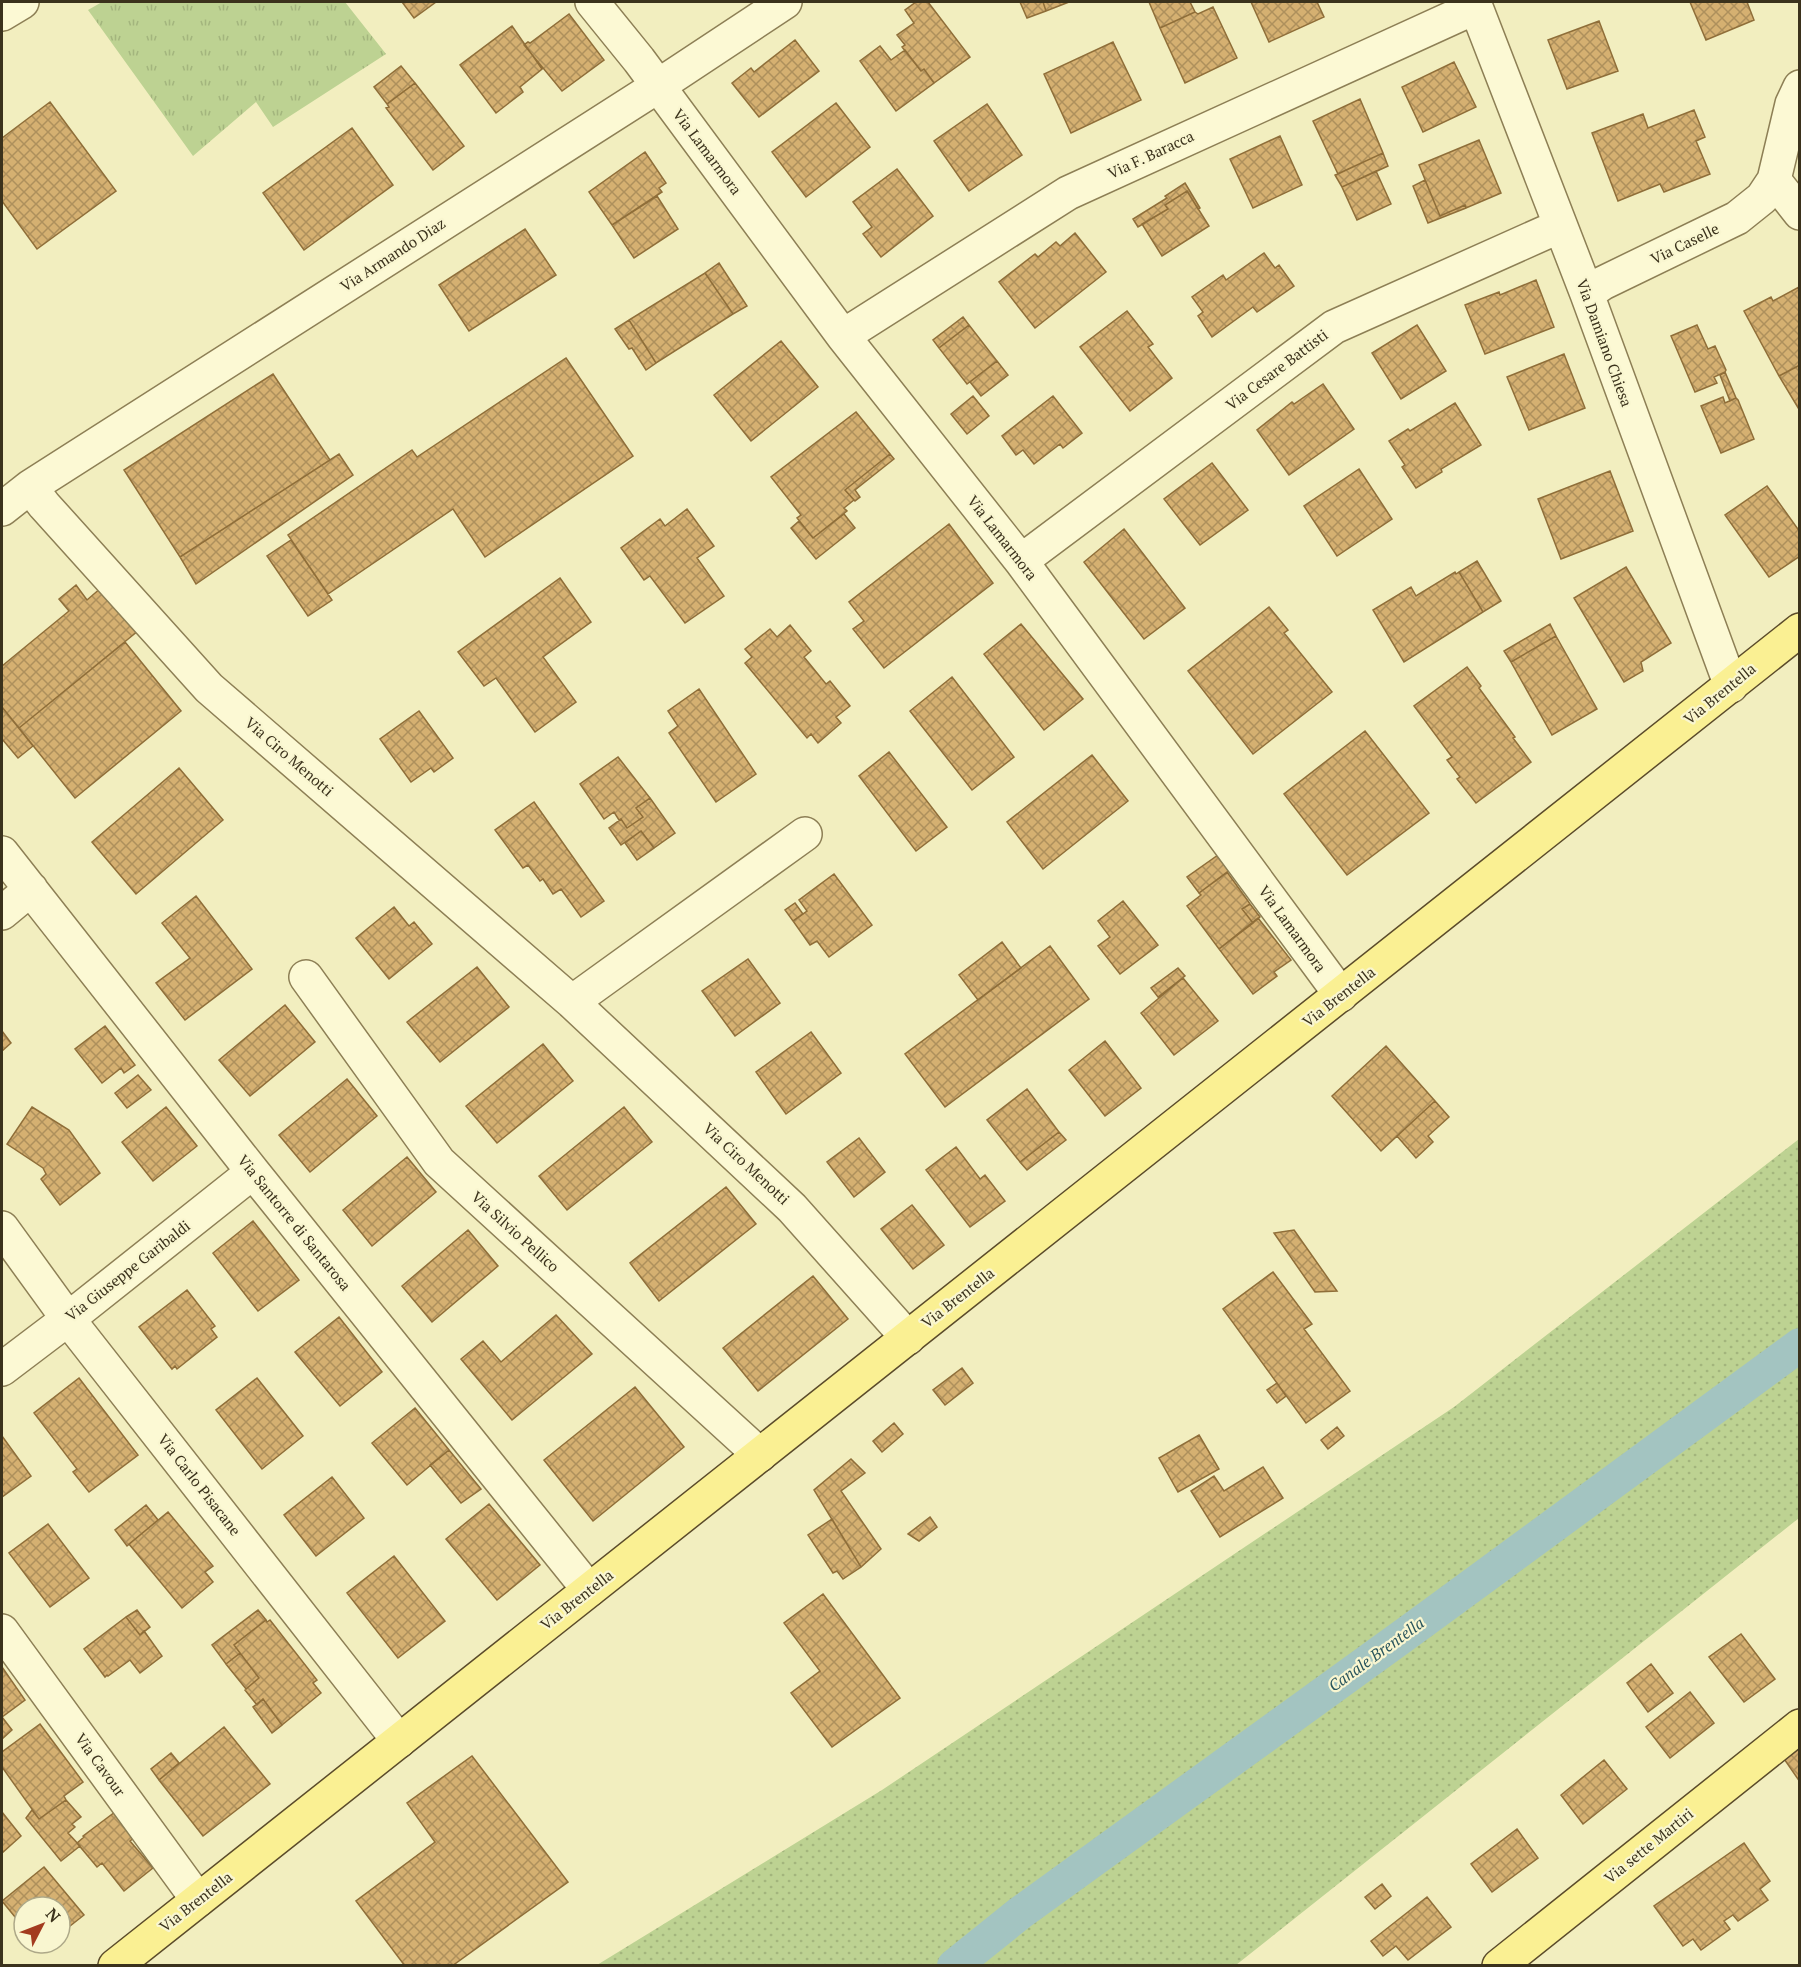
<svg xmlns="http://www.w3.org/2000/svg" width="1801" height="1967" viewBox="0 0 1801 1967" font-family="'PT Serif',serif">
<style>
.grass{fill:url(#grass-dots)}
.park{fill:url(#park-tufts)}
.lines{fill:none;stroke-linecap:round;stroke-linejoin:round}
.canal{stroke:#a3c4c1;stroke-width:34}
.building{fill:url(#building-cross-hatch);stroke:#8f6e39;stroke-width:1.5}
.minor-casing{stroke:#8d7f55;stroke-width:36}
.major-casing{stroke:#5b4b2a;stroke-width:36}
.minor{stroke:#fcf9d4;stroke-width:33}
.major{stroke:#faf093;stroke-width:33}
.labels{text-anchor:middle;stroke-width:4.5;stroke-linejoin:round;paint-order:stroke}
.street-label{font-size:15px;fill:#3b321c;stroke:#f9f6d0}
.water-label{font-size:16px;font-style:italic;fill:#29555d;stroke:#f9f6d0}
</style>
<defs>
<pattern id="grass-dots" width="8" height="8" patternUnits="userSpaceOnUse" patternTransform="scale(1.5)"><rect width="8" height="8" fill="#bdd292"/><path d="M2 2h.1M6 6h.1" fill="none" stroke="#a3b57d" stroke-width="1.8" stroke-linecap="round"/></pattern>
<pattern id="park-tufts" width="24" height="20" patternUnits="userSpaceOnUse" patternTransform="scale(1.5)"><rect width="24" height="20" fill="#bdd292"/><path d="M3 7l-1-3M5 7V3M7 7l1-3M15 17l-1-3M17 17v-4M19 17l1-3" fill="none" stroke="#a3b57d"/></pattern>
<pattern id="building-cross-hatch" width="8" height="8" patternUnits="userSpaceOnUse" patternTransform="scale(1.5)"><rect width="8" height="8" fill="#d5b071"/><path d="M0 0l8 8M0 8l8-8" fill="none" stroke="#ae905c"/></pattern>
</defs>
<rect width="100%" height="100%" fill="#f2eebf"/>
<path class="grass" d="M 1799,1139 L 1799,1518 L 1236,1965 L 597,1965 L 882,1790 L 1454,1407 Z"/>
<path class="park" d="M 102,2 L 345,2 L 386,54 L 273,127 L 256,102 L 193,156 L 88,10 Z"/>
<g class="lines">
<path class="canal" d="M 954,1966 L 1020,1913 L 1414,1628 L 1800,1345"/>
</g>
<path class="building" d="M 402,2 L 436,2 L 414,18 Z
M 916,2 L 928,2 L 970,57 L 934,83 L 924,69 L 921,71 L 902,47 L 905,45 L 897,35 L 914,23 L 905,10 Z
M 1020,2 L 1043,2 L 1046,11 L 1027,18 Z
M 1043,2 L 1069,2 L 1046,11 Z
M 1149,2 L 1190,2 L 1195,12 L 1160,28 Z
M 1251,2 L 1317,2 L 1324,17 L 1269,42 Z
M 1690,2 L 1747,2 L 1754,20 L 1706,40 Z
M 1213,7 L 1237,58 L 1185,83 L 1160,28 L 1195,12 L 1198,14 Z
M 569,14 L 604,60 L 562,91 L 524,45 L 528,42 L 530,43 Z
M 1599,21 L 1618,71 L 1567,89 L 1548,40 Z
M 512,26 L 542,69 L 520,87 L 523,92 L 496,113 L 460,65 Z
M 795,40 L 819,71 L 759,117 L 732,83 L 751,68 L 754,72 Z
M 1113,42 L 1141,100 L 1071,133 L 1044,74 Z
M 880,46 L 891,60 L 905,50 L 921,71 L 924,69 L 934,83 L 896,111 L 860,61 Z
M 1454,62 L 1476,107 L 1423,132 L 1402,87 Z
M 401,66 L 415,83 L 387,104 L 374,87 Z
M 415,83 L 464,146 L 433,170 L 386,108 L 389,107 L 387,104 Z
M 1360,99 L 1383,153 L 1338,174 L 1313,121 Z
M 50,102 L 116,191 L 37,249 L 2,201 L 2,138 Z
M 836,103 L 870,147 L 806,197 L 772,152 Z
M 987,104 L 1022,155 L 969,191 L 934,141 Z
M 1694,110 L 1705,137 L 1696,141 L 1710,174 L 1664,192 L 1660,184 L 1618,201 L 1592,133 L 1643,114 L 1648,128 Z
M 352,128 L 393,185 L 304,250 L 263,193 Z
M 1280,136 L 1302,185 L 1253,208 L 1230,159 Z
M 1479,140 L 1501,193 L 1466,208 L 1465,205 L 1440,216 L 1419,165 Z
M 645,152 L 666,183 L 659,188 L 662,192 L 612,225 L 589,192 Z
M 1383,153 L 1388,166 L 1342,187 L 1335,175 Z
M 897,169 L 933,216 L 881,257 L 863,234 L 872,227 L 853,202 Z
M 1376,171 L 1391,204 L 1357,220 L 1342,187 Z
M 1425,180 L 1440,216 L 1465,205 L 1466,208 L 1428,223 L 1413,186 Z
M 1185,183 L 1200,208 L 1198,209 L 1187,191 L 1165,205 L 1168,209 L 1138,227 L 1133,219 L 1167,198 L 1165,196 Z
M 1187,191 L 1209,226 L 1162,256 L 1142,224 L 1168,209 L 1165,205 Z
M 657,196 L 678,229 L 634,258 L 612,225 Z
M 525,229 L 556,275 L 469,331 L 439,285 Z
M 1075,233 L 1106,272 L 1035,328 L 999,282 L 1035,254 L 1038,257 L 1056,242 L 1060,246 Z
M 1264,253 L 1275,268 L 1279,265 L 1294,286 L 1257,312 L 1253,307 L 1212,337 L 1198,316 L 1203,312 L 1192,297 L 1223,275 L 1226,280 Z
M 719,263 L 747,306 L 733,314 L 705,273 Z
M 705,273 L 733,314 L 656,363 L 629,320 Z
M 1536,280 L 1554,327 L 1485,354 L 1465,305 L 1499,292 L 1500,295 Z
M 1799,287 L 1800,365 L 1779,376 L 1744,311 L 1771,297 L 1773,301 Z
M 1127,311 L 1153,344 L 1148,347 L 1172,378 L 1130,411 L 1080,347 Z
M 963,317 L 969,325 L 939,348 L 933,340 Z
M 629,320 L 656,363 L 646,370 L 632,348 L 629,349 L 615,329 Z
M 969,325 L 997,361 L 967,384 L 939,348 Z
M 1417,325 L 1446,371 L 1401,399 L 1372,353 Z
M 1697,325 L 1708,349 L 1715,346 L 1726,370 L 1725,372 L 1714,377 L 1717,383 L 1695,392 L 1671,336 Z
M 781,341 L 818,387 L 751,441 L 714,395 Z
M 1564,354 L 1585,408 L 1529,430 L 1507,377 Z
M 566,358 L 633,456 L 485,557 L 453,509 L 328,594 L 288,535 L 412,450 L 417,457 Z
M 997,361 L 1008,375 L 981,396 L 970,382 Z
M 1800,365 L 1800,411 L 1779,376 Z
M 1725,372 L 1736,398 L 1730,401 L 1720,375 Z
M 273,374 L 330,460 L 180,557 L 124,470 Z
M 1323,384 L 1354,429 L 1289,475 L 1257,430 L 1292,402 L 1294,404 Z
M 973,396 L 989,416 L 967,434 L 951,414 Z
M 1053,396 L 1082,433 L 1063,448 L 1060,444 L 1034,464 L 1023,450 L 1016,455 L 1002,436 Z
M 1723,397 L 1725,403 L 1736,398 L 1738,400 L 1754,439 L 1721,453 L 1701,406 Z
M 1455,403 L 1481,445 L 1441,469 L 1442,472 L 1416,488 L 1402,467 L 1405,465 L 1389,441 L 1408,429 L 1410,431 Z
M 856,412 L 890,454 L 845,490 L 854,500 L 844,508 L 847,511 L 813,538 L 797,518 L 801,515 L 771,477 Z
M 339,454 L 353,475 L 196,584 L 180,557 Z
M 890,454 L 894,459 L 855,490 L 860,497 L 855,501 L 845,490 Z
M 1212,463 L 1248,510 L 1200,545 L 1164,499 Z
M 1359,469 L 1392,519 L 1337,556 L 1304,506 Z
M 1610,471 L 1633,531 L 1561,559 L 1538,499 Z
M 1767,486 L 1800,532 L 1800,556 L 1769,577 L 1725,515 Z
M 687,509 L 714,546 L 697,558 L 724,596 L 685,623 L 650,576 L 644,580 L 621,548 L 660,519 L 665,526 Z
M 844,514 L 855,528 L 816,559 L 791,528 L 799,521 L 813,538 Z
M 949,524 L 993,583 L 884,668 L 853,629 L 864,621 L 849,602 Z
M 1124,529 L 1185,608 L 1144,639 L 1084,562 Z
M 291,540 L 332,600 L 308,616 L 267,556 Z
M 1477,561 L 1501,601 L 1483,612 L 1459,572 Z
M 1626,567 L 1671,643 L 1641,662 L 1643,671 L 1624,682 L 1574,598 Z
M 1455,572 L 1456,574 L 1459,572 L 1483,612 L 1404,662 L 1373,610 L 1411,587 L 1416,596 Z
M 560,578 L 591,622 L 543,657 L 576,702 L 535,732 L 496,678 L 484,686 L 458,652 Z
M 76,585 L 87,600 L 102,587 L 138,631 L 19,728 L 2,707 L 2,666 L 69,611 L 59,599 Z
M 1269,607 L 1288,630 L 1284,633 L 1332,692 L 1253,754 L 1188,671 Z
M 1021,624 L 1083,699 L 1044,730 L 984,654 Z
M 1550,624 L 1556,636 L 1511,662 L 1504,651 Z
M 790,625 L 811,651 L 804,657 L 826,684 L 830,681 L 850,706 L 836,717 L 841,723 L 818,743 L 811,734 L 807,738 L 745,663 L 752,657 L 745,649 L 770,629 L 777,637 Z
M 1556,636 L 1597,709 L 1552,735 L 1511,662 Z
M 125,642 L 181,711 L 75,798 L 19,728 Z
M 1467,667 L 1481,686 L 1479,688 L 1515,737 L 1513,738 L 1531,762 L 1476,803 L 1457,779 L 1460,777 L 1447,760 L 1452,757 L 1414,706 Z
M 952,677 L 1014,757 L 972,790 L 910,711 Z
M 699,689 L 756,774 L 716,802 L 669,733 L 678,726 L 668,711 Z
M 2,707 L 33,746 L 18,758 L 2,739 Z
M 419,711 L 453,758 L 434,772 L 431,768 L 411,782 L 380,739 Z
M 1365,731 L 1429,813 L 1347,875 L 1284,794 Z
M 889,752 L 947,827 L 916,851 L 859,776 Z
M 1092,755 L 1128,801 L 1043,869 L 1007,822 Z
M 618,757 L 650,798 L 636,808 L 643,817 L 627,828 L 621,819 L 619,820 L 614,812 L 604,819 L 580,784 Z
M 179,768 L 223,820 L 136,894 L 92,842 Z
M 650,798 L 675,833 L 654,848 L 641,831 L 621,845 L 609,828 L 621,819 L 627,828 L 643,817 L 636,808 Z
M 534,802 L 604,901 L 581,917 L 561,889 L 553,894 L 543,879 L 540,881 L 528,865 L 523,868 L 495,830 Z
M 641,831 L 654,848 L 637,860 L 625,843 Z
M 1218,855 L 1229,871 L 1199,893 L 1187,877 Z
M 1227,872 L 1248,901 L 1250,904 L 1242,909 L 1253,923 L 1219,949 L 1187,906 L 1201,895 L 1199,893 Z
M 834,874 L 872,925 L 829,957 L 817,941 L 810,945 L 793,921 L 807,911 L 799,900 Z
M 196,896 L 252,969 L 185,1020 L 156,983 L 190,958 L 162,923 Z
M 1123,901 L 1158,945 L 1120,974 L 1098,946 L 1110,937 L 1098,921 Z
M 795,903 L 803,914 L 793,921 L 785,910 Z
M 1250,904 L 1260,917 L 1253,923 L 1242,909 Z
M 394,907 L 409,926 L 414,922 L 432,944 L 389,979 L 356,938 Z
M 1258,918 L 1291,960 L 1274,972 L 1277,976 L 1253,994 L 1219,949 Z
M 1002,942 L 1021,968 L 978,1000 L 959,975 Z
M 1050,946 L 1089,999 L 945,1107 L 905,1054 Z
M 748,959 L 780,1003 L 735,1036 L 702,991 Z
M 477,967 L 509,1007 L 440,1062 L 407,1022 Z
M 1178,968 L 1185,976 L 1158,997 L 1151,988 Z
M 1183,978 L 1218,1021 L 1174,1055 L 1141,1013 Z
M 285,1005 L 315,1042 L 250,1096 L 219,1060 Z
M 105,1026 L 135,1065 L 124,1073 L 121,1068 L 102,1083 L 75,1049 Z
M 2,1031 L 11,1043 L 2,1051 Z
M 811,1032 L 841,1073 L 786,1114 L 756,1072 Z
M 1105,1041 L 1141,1088 L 1105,1116 L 1069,1070 Z
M 543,1044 L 573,1081 L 497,1143 L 466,1106 Z
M 1386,1046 L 1435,1101 L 1381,1151 L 1332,1096 Z
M 138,1075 L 151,1090 L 127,1108 L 115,1093 Z
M 347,1079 L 377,1116 L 310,1172 L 279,1135 Z
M 1027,1089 L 1059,1132 L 1020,1162 L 987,1120 Z
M 1435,1101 L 1449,1117 L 1428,1136 L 1433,1142 L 1416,1158 L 1397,1136 Z
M 32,1107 L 69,1130 L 100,1173 L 60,1205 L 41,1179 L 46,1174 L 43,1168 L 7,1144 Z
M 166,1107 L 197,1146 L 153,1181 L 122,1142 Z
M 624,1107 L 652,1142 L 567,1210 L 539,1176 Z
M 1059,1132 L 1066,1140 L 1027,1170 L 1020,1162 Z
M 859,1138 L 885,1172 L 854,1197 L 827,1162 Z
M 956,1147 L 980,1179 L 985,1175 L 1005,1201 L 970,1227 L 926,1170 Z
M 407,1157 L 436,1192 L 372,1246 L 343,1210 Z
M 726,1187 L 756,1224 L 659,1301 L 630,1263 Z
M 912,1205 L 944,1245 L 913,1269 L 881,1229 Z
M 253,1221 L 299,1280 L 258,1311 L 213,1253 Z
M 468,1230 L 498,1266 L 432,1322 L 402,1286 Z
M 1294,1230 L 1337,1291 L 1315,1292 L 1274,1233 Z
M 1273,1272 L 1312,1324 L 1304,1329 L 1350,1391 L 1306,1423 L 1223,1309 Z
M 813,1276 L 848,1319 L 758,1391 L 723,1348 Z
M 187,1290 L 215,1326 L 211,1329 L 217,1337 L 177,1369 L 175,1366 L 172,1369 L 139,1327 Z
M 556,1315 L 592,1354 L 512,1420 L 461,1359 L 483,1341 L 501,1362 Z
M 339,1317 L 382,1372 L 340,1406 L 295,1352 Z
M 962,1368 L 973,1383 L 945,1405 L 933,1390 Z
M 79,1378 L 138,1455 L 89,1492 L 73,1472 L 77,1469 L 34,1413 Z
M 257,1378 L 303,1436 L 262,1469 L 216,1410 Z
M 1277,1383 L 1286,1396 L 1277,1403 L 1267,1390 Z
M 635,1387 L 684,1447 L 593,1521 L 544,1460 Z
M 415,1408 L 449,1450 L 407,1485 L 372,1443 Z
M 894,1423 L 903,1434 L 882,1452 L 873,1441 Z
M 1337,1427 L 1344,1436 L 1328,1449 L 1321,1440 Z
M 1199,1435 L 1219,1469 L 1178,1492 L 1159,1458 Z
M 2,1436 L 31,1476 L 2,1497 Z
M 449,1450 L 481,1489 L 461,1503 L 430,1465 Z
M 851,1459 L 865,1473 L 841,1491 L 881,1549 L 861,1567 L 814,1490 Z
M 1263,1467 L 1283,1498 L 1220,1537 L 1191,1491 L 1214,1476 L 1224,1491 Z
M 332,1477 L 364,1518 L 316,1556 L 284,1515 Z
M 489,1504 L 540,1565 L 497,1600 L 446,1539 Z
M 146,1505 L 158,1520 L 127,1546 L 115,1530 Z
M 168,1512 L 213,1566 L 205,1572 L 213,1582 L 182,1608 L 129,1544 Z
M 930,1517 L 937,1527 L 919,1541 L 908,1534 Z
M 832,1519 L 861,1567 L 843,1579 L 837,1571 L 833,1573 L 808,1535 Z
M 48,1524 L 89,1578 L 50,1607 L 9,1553 Z
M 394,1556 L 445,1621 L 398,1658 L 347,1593 Z
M 823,1594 L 900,1698 L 832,1747 L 791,1693 L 820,1671 L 784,1623 Z
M 137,1610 L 150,1627 L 140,1635 L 126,1617 Z
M 258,1610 L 266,1620 L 234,1645 L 240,1653 L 226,1664 L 212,1645 Z
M 126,1617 L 140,1635 L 144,1631 L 162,1656 L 140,1673 L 130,1660 L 108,1676 L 107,1675 L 105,1677 L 84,1649 Z
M 266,1620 L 267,1622 L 270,1620 L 317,1680 L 313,1683 L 321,1693 L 282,1725 L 263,1699 L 257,1705 L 245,1690 L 259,1678 L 234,1645 Z
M 1741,1634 L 1775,1679 L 1744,1702 L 1709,1657 Z
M 240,1653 L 259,1678 L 246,1689 L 226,1664 Z
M 1651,1664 L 1673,1693 L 1648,1712 L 1627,1683 Z
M 2,1667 L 25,1700 L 2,1717 Z
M 1690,1692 L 1714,1723 L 1670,1758 L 1646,1727 Z
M 263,1699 L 282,1725 L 272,1733 L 253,1707 Z
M 2,1717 L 12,1730 L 2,1739 Z
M 40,1724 L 83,1782 L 64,1796 L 66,1800 L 39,1819 L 2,1767 L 2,1752 Z
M 224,1727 L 270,1784 L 203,1836 L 159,1780 Z
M 1800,1740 L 1800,1782 L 1780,1753 Z
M 171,1753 L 179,1763 L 159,1780 L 151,1769 Z
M 472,1756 L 568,1882 L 452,1966 L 405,1966 L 356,1901 L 435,1842 L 407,1803 Z
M 1604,1760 L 1627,1789 L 1583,1824 L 1561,1795 Z
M 66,1800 L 81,1817 L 72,1824 L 75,1827 L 68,1833 L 80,1846 L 61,1861 L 26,1818 L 32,1810 L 39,1819 Z
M 119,1809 L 139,1834 L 130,1841 L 153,1868 L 124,1891 L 102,1863 L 97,1867 L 77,1843 L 84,1837 L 83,1836 Z
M 2,1812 L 21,1836 L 2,1853 Z
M 1517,1829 L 1538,1858 L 1492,1892 L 1471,1864 Z
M 1744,1843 L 1770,1881 L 1760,1889 L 1768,1900 L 1738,1921 L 1733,1915 L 1724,1921 L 1730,1929 L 1701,1950 L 1693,1939 L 1683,1946 L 1654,1906 Z
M 44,1867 L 84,1915 L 65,1930 L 62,1926 L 60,1927 L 60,1907 L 24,1907 L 24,1928 L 2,1901 Z
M 1382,1884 L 1391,1896 L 1375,1909 L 1365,1897 Z
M 1427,1897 L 1451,1927 L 1408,1960 L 1396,1946 L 1383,1956 L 1371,1941 Z"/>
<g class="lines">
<defs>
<path id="minor" d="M 592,2 L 639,60 L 843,336 L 1021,561 L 1341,995
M 1474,2 L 1587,294 L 1731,686
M 2,14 L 22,2
M 1774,180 L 1800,213
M 1587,294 L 1603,283 L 1737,218 L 1762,198 L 1774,180 L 1792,104 L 1800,87
M 843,336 L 1068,193 L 1476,7
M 30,487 L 44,505 L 209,688 L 572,1002 L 792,1208 L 908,1338
M 2,509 L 30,487 L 658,86 L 785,2
M 1021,561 L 1334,327 L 1560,226
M 2,853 L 253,1172 L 589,1590
M 2,913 L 31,889
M 306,977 L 439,1162 L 760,1455
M 572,1002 L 805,834
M 2,1228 L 68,1319 L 399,1741
M 2,1369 L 68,1319 L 253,1172
M 2,1631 L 198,1900"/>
<path id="major" d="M 115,1966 L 1800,630
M 1499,1966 L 1800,1726"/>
</defs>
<use href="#minor" class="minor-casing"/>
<use href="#major" class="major-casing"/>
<use href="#minor" class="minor"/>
<use href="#major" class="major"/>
</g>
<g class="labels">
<g class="street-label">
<text transform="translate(707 152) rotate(53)" y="5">Via Lamarmora</text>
<text transform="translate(1151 155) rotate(-25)" y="5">Via F. Baracca</text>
<text transform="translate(1685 244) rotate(-26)" y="5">Via Caselle</text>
<text transform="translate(393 255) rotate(-33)" y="5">Via Armando Diaz</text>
<text transform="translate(1604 343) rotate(70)" y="5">Via Damiano Chiesa</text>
<text transform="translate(1277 370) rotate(-37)" y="5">Via Cesare Battisti</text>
<text transform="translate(1002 538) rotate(52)" y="5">Via Lamarmora</text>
<text transform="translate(1720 694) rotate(-39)" y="5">Via Brentella</text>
<text transform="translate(289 757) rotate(41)" y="5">Via Ciro Menotti</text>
<text transform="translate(1292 929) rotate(54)" y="5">Via Lamarmora</text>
<text transform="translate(1339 997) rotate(-38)" y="5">Via Brentella</text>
<text transform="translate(746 1164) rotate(43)" y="5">Via Ciro Menotti</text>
<text transform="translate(294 1223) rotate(51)" y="5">Via Santorre di Santarosa</text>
<text transform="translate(515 1232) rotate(42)" y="5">Via Silvio Pellico</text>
<text transform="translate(128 1271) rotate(-38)" y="5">Via Giuseppe Garibaldi</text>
<text transform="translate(958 1298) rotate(-38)" y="5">Via Brentella</text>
<text transform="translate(199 1485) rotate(52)" y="5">Via Carlo Pisacane</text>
<text transform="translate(577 1600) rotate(-38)" y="5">Via Brentella</text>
<text transform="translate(100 1765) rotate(54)" y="5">Via Cavour</text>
<text transform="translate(1649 1846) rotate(-39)" y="5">Via sette Martiri</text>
<text transform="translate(196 1902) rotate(-38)" y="5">Via Brentella</text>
</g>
<g class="water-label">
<text transform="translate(1376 1654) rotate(-36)" y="6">Canale Brentella</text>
</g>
</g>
<rect width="1801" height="1967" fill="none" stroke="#3b321c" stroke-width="6"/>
<g transform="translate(42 1925) rotate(48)"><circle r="28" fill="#f9f6d0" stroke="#ada888" stroke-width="1.5"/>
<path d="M0-4.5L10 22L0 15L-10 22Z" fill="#a33b1f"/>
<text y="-9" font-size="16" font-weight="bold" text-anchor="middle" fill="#3b321c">N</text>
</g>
</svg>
